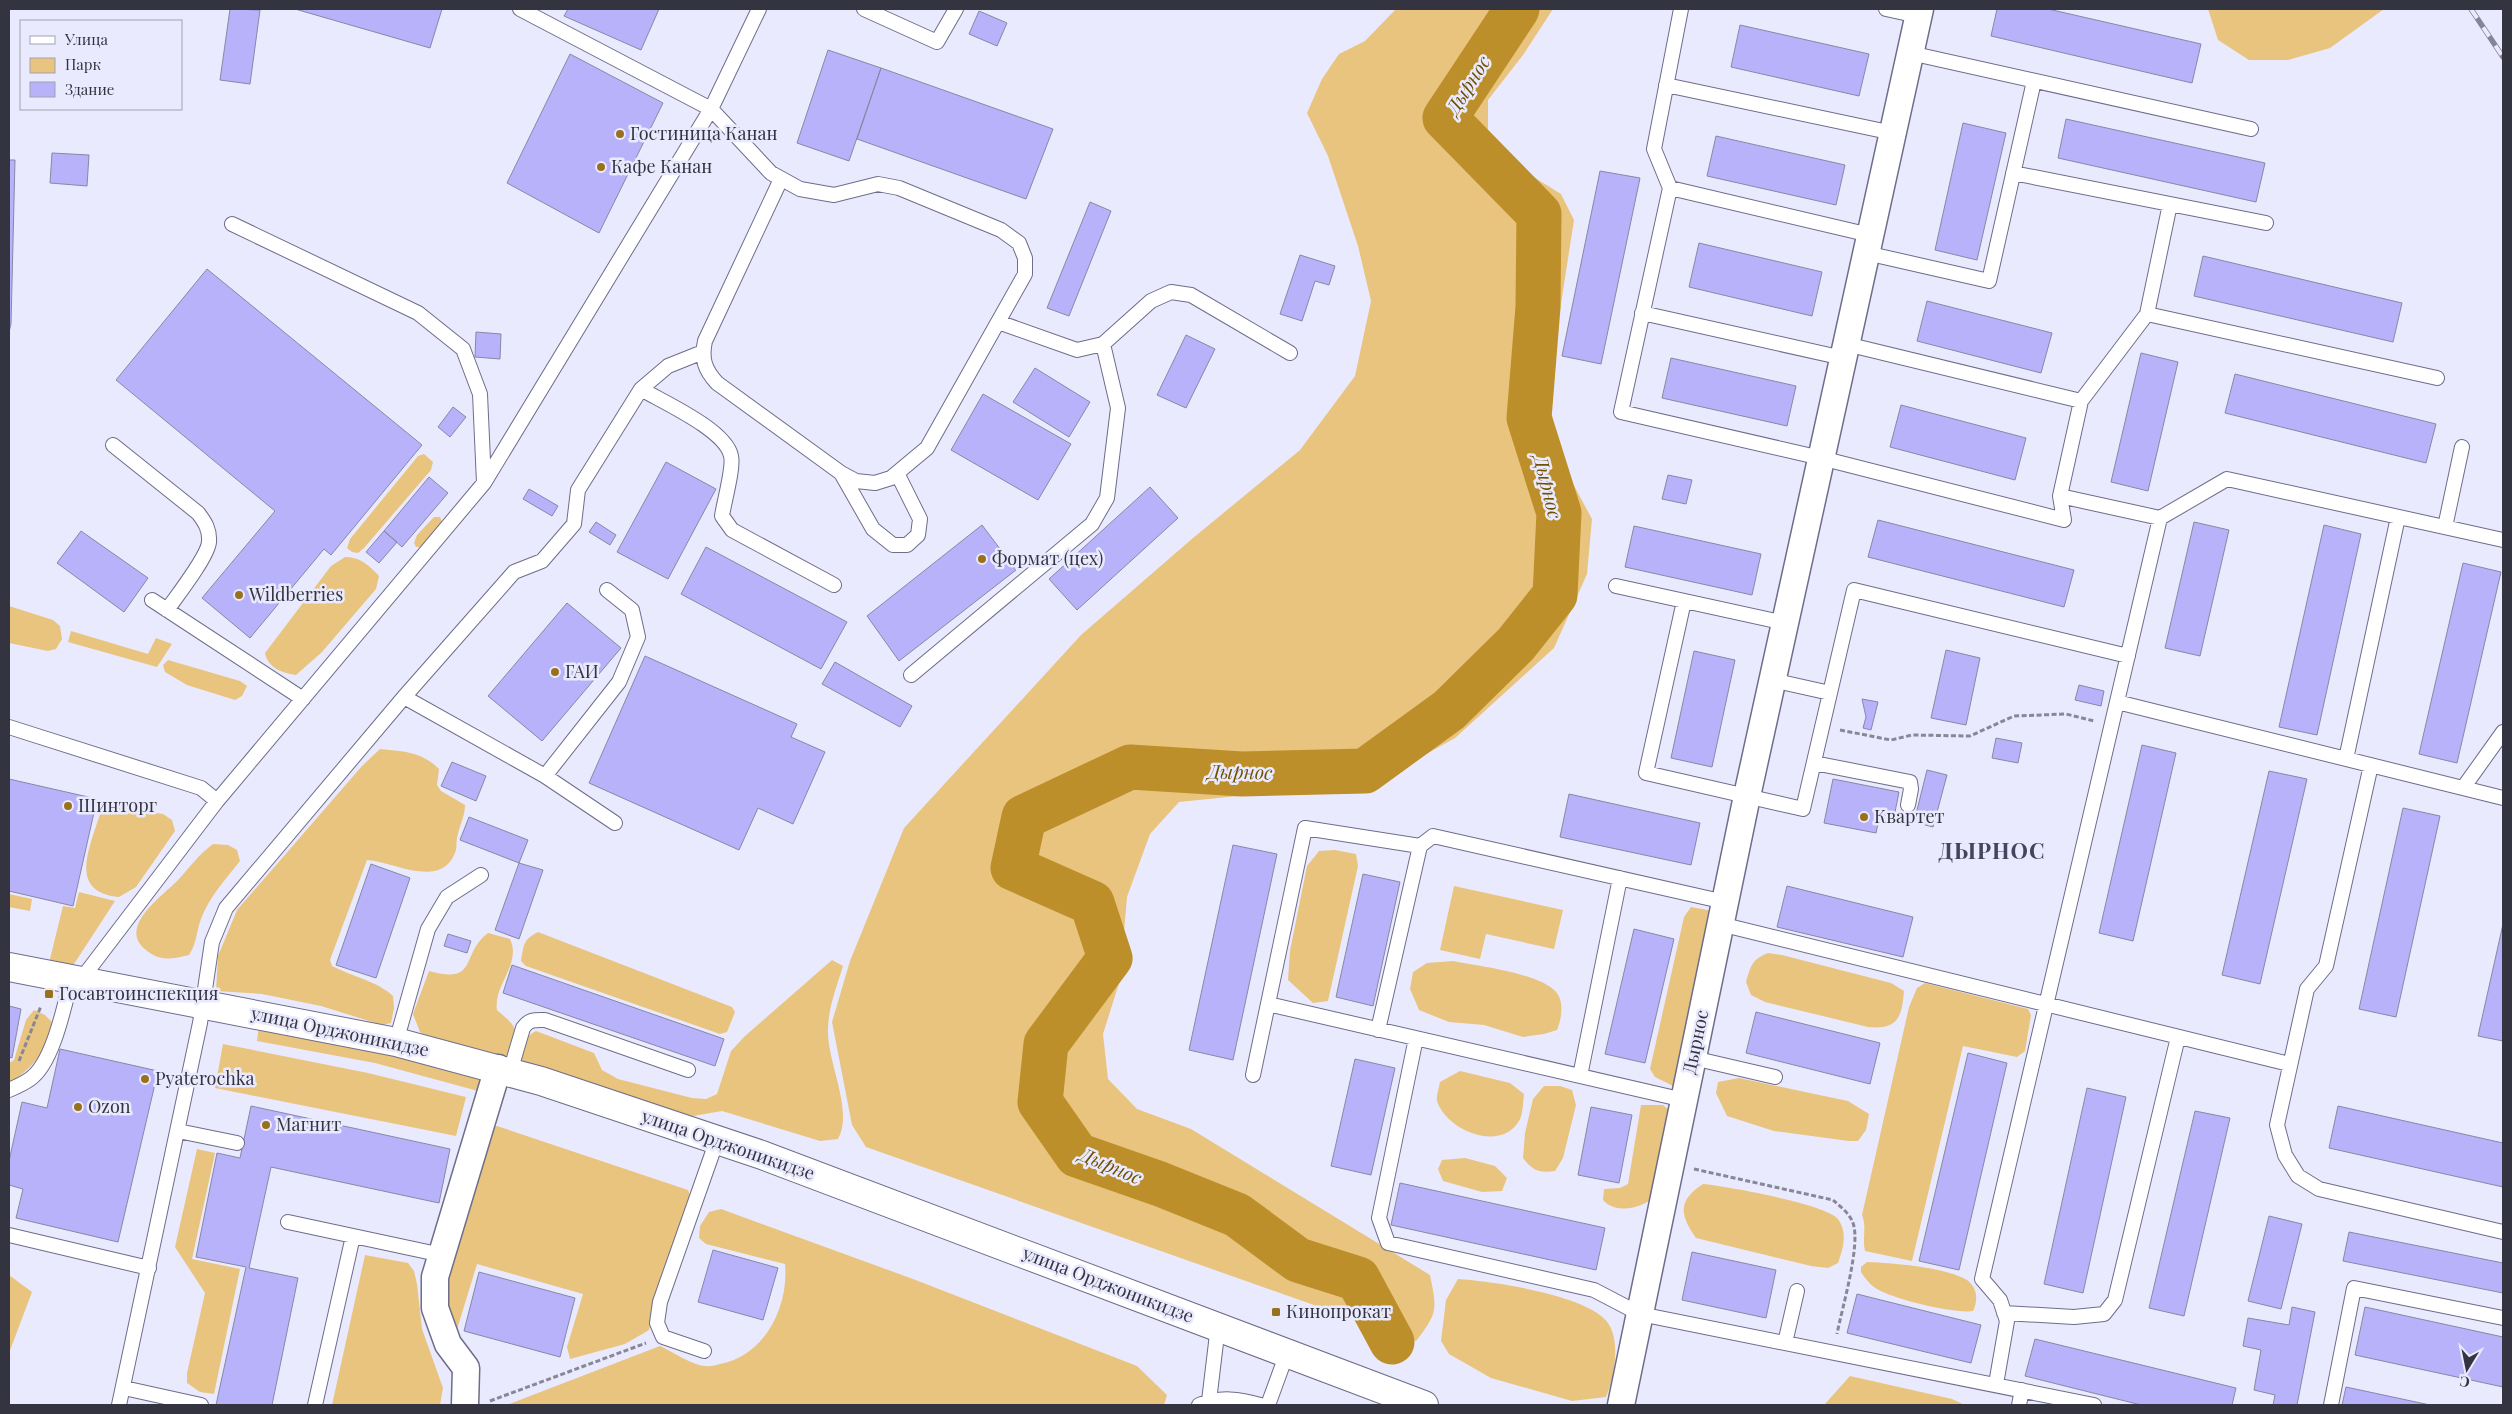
<svg xmlns="http://www.w3.org/2000/svg" width="2512" height="1414" viewBox="0 0 2512 1414" font-family="'Playfair Display',serif">
<style>
.green{fill:#e8c47f}
.lines{fill:none;stroke-linecap:round;stroke-linejoin:round}
.river{stroke:#bd8f2a;stroke-width:45}
.building{fill:#b7b2f9;stroke:#8887a6}
.lane-casing{stroke:#6e6d8a;stroke-width:16}
.street-casing{stroke:#6e6d8a;stroke-width:29}
.secondary-casing{stroke:#6e6d8a;stroke-width:30}
.path{stroke:#878797;stroke-width:3;stroke-dasharray:5 2.5;stroke-linecap:butt}
.lane{stroke:#fff;stroke-width:14}
.street{stroke:#fff;stroke-width:26}
.secondary{stroke:#fff;stroke-width:28}
.rail-casing{stroke:#868595;stroke-width:5.5}
.rail{stroke:#eaeafe;stroke-width:4;stroke-dasharray:11;stroke-linecap:butt}
.poi-dot{fill:#97711c;stroke:#eaeafe;stroke-width:2}
.labels{text-anchor:middle;stroke-width:5;stroke-linejoin:round;paint-order:stroke}
.poi-label{font-size:18px;fill:#343340;stroke:#eaeafe;text-anchor:start}
.street-label{font-size:18px;fill:#343340;stroke:#eaeafe}
.water-label{font-size:19px;font-style:italic;fill:#6f5001;stroke:#eaeafe}
.district-label{font-size:22px;font-weight:bold;letter-spacing:1px;fill:#45445f;stroke:#eaeafe}
</style>
<rect width="100%" height="100%" fill="#eaeafe"/>
<path class="green" d="M 1396,9 L 1553,9 L 1523,55 L 1488,100 L 1488,133 L 1516,166 L 1561,194 L 1574,220 L 1547,394 L 1564,467 L 1592,519 L 1587,574 L 1554,648 L 1455,738 L 1376,782 L 1179,802 L 1150,834 L 1127,897 L 1120,980 L 1103,1034 L 1108,1079 L 1137,1109 L 1191,1129 L 1430,1275 C 1437,1309 1438,1313 1416,1341 L 866,1147 L 852,1125 L 832,1022 L 850,961 L 904,828 L 1081,635 L 1193,538 L 1300,450 L 1355,376 L 1371,301 L 1358,246 L 1328,156 L 1307,113 L 1322,79 L 1339,54 L 1365,41 Z
M 2208,9 L 2384,9 L 2330,48 L 2288,60 L 2249,60 L 2218,40 Z
M 424,454 L 433,462 L 431,470 L 364,548 L 358,553 L 352,552 L 347,548 L 350,539 L 418,456 Z
M 434,517 L 440,517 L 442,522 L 421,547 L 416,547 L 414,543 L 417,535 Z
M 345,557 C 360,557 369,565 379,576 L 376,589 L 322,652 L 296,675 C 282,673 268,668 265,653 L 331,566 Z
M 9,606 L 53,620 L 60,626 L 62,639 L 56,649 L 48,651 L 9,643 Z
M 71,631 L 148,654 L 156,638 L 172,644 L 157,667 L 68,642 Z
M 168,660 L 240,681 L 247,686 L 242,696 L 235,700 L 187,685 L 165,672 L 163,665 Z
M 380,749 C 402,751 423,752 439,769 L 437,785 L 441,791 L 465,805 C 465,817 459,826 457,838 C 456,842 457,846 456,850 C 443,891 395,862 367,860 L 330,960 L 332,966 C 351,976 379,982 393,996 L 394,1008 L 391,1023 L 382,1025 L 321,1006 L 262,994 L 216,991 L 218,956 L 237,910 L 362,766 Z
M 118,807 L 163,814 L 172,820 L 175,831 L 136,887 L 119,897 C 67,892 90,847 100,814 L 108,808 Z
M 213,844 L 228,845 L 237,850 L 240,861 C 226,879 209,897 201,919 C 196,932 197,943 189,955 C 173,959 160,962 146,950 C 116,927 164,895 178,880 C 190,867 199,854 213,844 Z
M 1335,850 L 1356,854 L 1358,866 L 1328,1001 L 1313,1003 L 1288,980 L 1290,951 L 1307,866 L 1319,851 Z
M 1454,886 L 1563,910 L 1554,949 L 1486,934 L 1480,959 L 1440,950 Z
M 79,892 L 115,901 L 74,964 L 70,966 L 49,963 L 63,906 L 75,908 Z
M 9,894 L 32,899 L 30,911 L 9,907 Z
M 1691,907 L 1713,911 L 1675,1087 L 1655,1077 L 1650,1069 L 1684,917 Z
M 538,932 L 732,1007 L 735,1012 L 727,1032 L 720,1034 L 526,966 L 521,961 C 524,944 523,940 538,932 Z
M 488,933 L 510,939 C 522,964 493,985 497,1010 C 518,1028 520,1029 507,1055 L 500,1058 L 433,1040 L 420,1032 L 413,1014 L 429,971 C 479,985 460,954 488,933 Z
M 1768,953 L 1782,955 L 1891,983 L 1904,991 C 1902,1018 1897,1030 1868,1027 L 1765,1002 L 1751,995 L 1746,982 C 1751,966 1751,960 1768,953 Z
M 832,960 L 843,966 C 837,986 828,1008 828,1030 C 827,1062 854,1111 838,1139 L 820,1141 L 722,1111 L 693,1116 L 652,1107 L 520,1061 C 522,1048 523,1037 536,1031 L 594,1053 L 602,1070 L 618,1079 L 692,1098 L 706,1099 L 717,1094 L 731,1051 L 745,1036 Z
M 1453,961 C 1476,966 1554,974 1560,999 C 1563,1009 1561,1020 1557,1030 L 1544,1034 L 1523,1037 L 1484,1025 L 1449,1022 L 1419,1010 L 1410,989 L 1413,972 L 1427,963 Z
M 1925,983 L 2028,1009 L 2031,1015 L 2025,1051 L 2017,1057 L 1963,1046 L 1912,1261 L 1865,1251 C 1862,1238 1867,1228 1862,1215 L 1909,1007 L 1917,988 Z
M 34,1010 L 45,1015 L 52,1022 C 46,1051 35,1067 9,1083 L 9,1063 L 14,1060 L 26,1020 Z
M 259,1025 L 389,1052 L 482,1077 L 478,1091 L 375,1063 L 257,1041 Z
M 223,1044 L 368,1073 L 466,1097 L 456,1136 L 215,1088 Z
M 1460,1071 L 1510,1083 L 1524,1094 C 1523,1102 1523,1115 1519,1121 C 1500,1153 1446,1130 1437,1101 C 1436,1096 1439,1088 1440,1082 Z
M 1739,1078 L 1848,1101 L 1869,1114 L 1866,1130 L 1858,1141 L 1849,1141 L 1774,1131 L 1727,1116 L 1716,1093 L 1718,1082 Z
M 1544,1086 L 1560,1086 L 1572,1090 L 1576,1105 L 1563,1158 L 1555,1171 C 1539,1173 1533,1171 1523,1158 L 1525,1133 L 1533,1099 Z
M 1641,1105 L 1663,1105 L 1670,1111 L 1653,1198 C 1640,1209 1615,1214 1603,1200 L 1604,1189 L 1620,1188 L 1628,1184 Z
M 497,1126 L 688,1190 L 691,1198 L 671,1259 L 657,1288 L 649,1330 L 625,1344 L 570,1359 L 567,1347 L 583,1294 L 477,1264 L 455,1336 L 441,1277 L 487,1128 Z
M 197,1149 L 215,1153 L 192,1259 L 240,1269 L 214,1394 L 200,1392 L 187,1383 L 187,1373 L 205,1293 L 175,1247 Z
M 1465,1158 L 1495,1166 L 1507,1178 L 1502,1191 L 1482,1192 L 1443,1181 L 1438,1169 L 1442,1160 Z
M 1703,1184 C 1725,1186 1826,1204 1838,1219 C 1848,1233 1843,1249 1838,1263 L 1828,1268 L 1811,1266 L 1696,1238 C 1680,1215 1677,1201 1703,1184 Z
M 721,1209 L 913,1279 L 1137,1366 L 1167,1395 L 1164,1405 L 507,1405 L 660,1346 C 671,1351 694,1366 705,1366 C 710,1367 716,1365 720,1364 C 765,1356 789,1306 785,1264 L 706,1244 L 699,1238 L 700,1226 L 709,1212 Z
M 365,1255 L 408,1263 L 414,1271 L 417,1284 L 422,1329 L 443,1388 L 440,1405 L 332,1405 Z
M 1867,1262 C 1892,1263 1945,1267 1967,1280 C 1978,1288 1978,1301 1973,1311 C 1954,1314 1893,1299 1877,1289 C 1870,1285 1865,1278 1861,1272 L 1861,1267 Z
M 9,1275 L 32,1292 L 9,1353 Z
M 1458,1279 C 1491,1281 1589,1295 1608,1323 C 1621,1342 1614,1378 1606,1397 L 1572,1401 L 1491,1378 L 1449,1354 L 1441,1341 L 1446,1300 Z
M 1850,1376 L 1952,1399 L 1965,1405 L 1824,1405 Z"/>
<g class="lines">
<path class="river" d="M 1392,1342 L 1358,1279 L 1298,1260 L 1237,1215 L 1160,1184 L 1077,1155 L 1040,1102 L 1046,1044 L 1110,958 L 1092,903 L 1013,868 L 1024,817 L 1130,767 L 1242,774 L 1365,771 L 1449,710 L 1516,644 L 1555,595 L 1559,513 L 1529,418 L 1538,307 L 1539,214 L 1445,118 L 1517,9"/>
</g>
<path class="building" d="M 230,9 L 260,10 L 250,84 L 220,80 Z
M 295,9 L 442,9 L 430,48 Z
M 568,9 L 659,9 L 641,50 L 564,16 Z
M 1997,9 L 2048,9 L 2201,44 L 2192,83 L 1991,36 Z
M 979,11 L 1007,23 L 997,46 L 969,34 Z
M 1740,25 L 1869,54 L 1859,96 L 1731,67 Z
M 828,50 L 881,68 L 849,161 L 797,143 Z
M 570,54 L 663,103 L 599,233 L 507,183 Z
M 881,68 L 1053,129 L 1026,199 L 857,139 Z
M 2066,119 L 2265,163 L 2256,202 L 2058,158 Z
M 1963,123 L 2006,133 L 1977,260 L 1935,250 Z
M 1716,136 L 1845,165 L 1836,205 L 1707,176 Z
M 52,153 L 89,155 L 87,186 L 50,183 Z
M 9,160 L 15,160 L 11,324 L 9,332 Z
M 1600,171 L 1640,178 L 1601,364 L 1562,356 Z
M 1090,202 L 1111,211 L 1069,316 L 1047,308 Z
M 1699,243 L 1822,272 L 1812,316 L 1689,287 Z
M 1300,255 L 1335,266 L 1329,285 L 1315,281 L 1302,321 L 1280,314 Z
M 2203,256 L 2402,303 L 2393,342 L 2194,296 Z
M 207,269 L 422,445 L 331,555 L 324,549 L 250,638 L 202,598 L 275,511 L 116,380 Z
M 1927,301 L 2052,333 L 2041,373 L 1917,341 Z
M 476,332 L 501,334 L 500,359 L 475,357 Z
M 1186,335 L 1215,349 L 1186,408 L 1157,395 Z
M 2141,353 L 2178,362 L 2148,491 L 2111,482 Z
M 1671,358 L 1796,386 L 1787,426 L 1662,398 Z
M 1035,368 L 1090,402 L 1069,437 L 1013,402 Z
M 2235,374 L 2436,424 L 2426,463 L 2225,413 Z
M 983,394 L 1071,444 L 1038,500 L 951,450 Z
M 1901,405 L 2026,438 L 2015,480 L 1890,447 Z
M 453,407 L 466,417 L 450,437 L 438,427 Z
M 666,462 L 716,489 L 668,579 L 617,552 Z
M 1668,475 L 1692,480 L 1686,504 L 1662,499 Z
M 429,477 L 448,493 L 402,547 L 384,531 Z
M 1150,487 L 1178,518 L 1077,610 L 1049,579 Z
M 529,489 L 558,506 L 552,516 L 523,499 Z
M 1878,520 L 2074,570 L 2064,607 L 1868,557 Z
M 596,522 L 616,535 L 610,545 L 589,532 Z
M 2194,522 L 2229,530 L 2200,656 L 2165,648 Z
M 982,525 L 1016,570 L 899,661 L 867,616 Z
M 2324,525 L 2361,534 L 2317,735 L 2279,727 Z
M 1634,526 L 1761,554 L 1752,595 L 1625,567 Z
M 81,531 L 148,578 L 124,612 L 57,563 Z
M 384,531 L 397,542 L 379,563 L 366,552 Z
M 706,547 L 847,622 L 821,669 L 681,594 Z
M 2463,563 L 2501,572 L 2457,763 L 2419,754 Z
M 567,603 L 621,648 L 542,741 L 488,696 Z
M 1946,650 L 1980,658 L 1966,725 L 1931,718 Z
M 1694,651 L 1735,660 L 1712,767 L 1671,758 Z
M 645,656 L 797,724 L 791,737 L 825,752 L 793,824 L 758,808 L 739,850 L 589,783 Z
M 835,662 L 912,706 L 900,727 L 822,684 Z
M 2079,685 L 2104,691 L 2101,706 L 2075,700 Z
M 1862,699 L 1878,702 L 1871,730 L 1863,728 L 1866,717 Z
M 1996,738 L 2022,743 L 2018,763 L 1992,758 Z
M 2142,745 L 2176,753 L 2133,941 L 2099,933 Z
M 452,762 L 486,776 L 476,801 L 441,786 Z
M 1927,770 L 1947,775 L 1933,827 L 1914,822 Z
M 2269,771 L 2307,779 L 2260,984 L 2222,975 Z
M 9,779 L 97,799 L 73,906 L 9,891 Z
M 1833,779 L 1899,792 L 1894,817 L 1880,814 L 1876,833 L 1824,823 Z
M 1569,794 L 1700,823 L 1691,865 L 1560,837 Z
M 2403,808 L 2440,816 L 2396,1017 L 2359,1009 Z
M 469,817 L 528,840 L 519,863 L 460,840 Z
M 1233,845 L 1277,854 L 1233,1060 L 1189,1050 Z
M 519,863 L 543,870 L 519,939 L 495,930 Z
M 371,864 L 410,878 L 376,978 L 336,965 Z
M 1363,874 L 1400,882 L 1373,1006 L 1336,997 Z
M 1787,886 L 1913,917 L 1903,957 L 1777,927 Z
M 2503,924 L 2503,1041 L 2478,1036 Z
M 1634,929 L 1674,939 L 1645,1063 L 1605,1054 Z
M 448,934 L 471,941 L 467,953 L 444,946 Z
M 512,965 L 724,1039 L 715,1066 L 503,993 Z
M 9,1006 L 21,1009 L 12,1058 L 9,1057 Z
M 1756,1012 L 1880,1043 L 1870,1084 L 1746,1053 Z
M 60,1049 L 158,1071 L 118,1242 L 16,1218 L 23,1189 L 9,1185 L 9,1161 L 22,1102 L 47,1108 Z
M 1968,1053 L 2007,1063 L 1959,1270 L 1919,1261 Z
M 1355,1059 L 1395,1068 L 1371,1175 L 1331,1166 Z
M 2087,1088 L 2126,1097 L 2083,1293 L 2044,1284 Z
M 251,1106 L 450,1149 L 439,1203 L 271,1167 L 249,1268 L 298,1278 L 272,1405 L 216,1405 L 246,1267 L 196,1257 L 217,1153 L 240,1158 Z
M 2338,1106 L 2503,1143 L 2503,1187 L 2329,1148 Z
M 1591,1107 L 1632,1115 L 1619,1183 L 1578,1175 Z
M 2195,1111 L 2230,1118 L 2184,1316 L 2149,1308 Z
M 1400,1183 L 1605,1228 L 1596,1270 L 1391,1225 Z
M 2269,1216 L 2302,1224 L 2281,1309 L 2248,1301 Z
M 2349,1232 L 2503,1263 L 2503,1293 L 2343,1261 Z
M 713,1250 L 778,1268 L 763,1320 L 698,1302 Z
M 1692,1252 L 1776,1270 L 1766,1318 L 1682,1300 Z
M 479,1272 L 575,1298 L 560,1357 L 464,1331 Z
M 1857,1294 L 1981,1325 L 1971,1363 L 1847,1333 Z
M 2292,1307 L 2315,1312 L 2297,1405 L 2273,1405 L 2275,1395 L 2254,1390 L 2261,1350 L 2243,1346 L 2248,1318 L 2289,1325 Z
M 2365,1307 L 2503,1337 L 2503,1387 L 2355,1355 Z
M 2035,1339 L 2236,1388 L 2232,1405 L 2141,1405 L 2025,1376 Z
M 2346,1387 L 2430,1405 L 2342,1405 Z"/>
<g class="lines">
<defs>
<path id="lane" d="M 520,9 L 711,109 L 771,173 L 800,189 L 834,195 L 878,184 L 899,188 L 1001,230 L 1019,243 L 1025,258 L 1025,274 L 927,448 L 891,478 L 875,483 L 856,481 L 841,473 L 717,383 C 705,370 701,359 705,341 L 781,179
M 864,9 L 937,42 L 956,9
M 1886,9 L 1918,16
M 1910,53 L 2251,129
M 1666,85 L 1893,133
M 2013,173 L 2266,223
M 1670,188 L 1654,149 L 1681,9
M 2170,204 L 2147,314 L 2437,378
M 232,224 L 418,313 L 463,349 L 480,394 L 484,483
M 1870,235 L 1670,188 L 1621,412 L 1821,458 L 2064,520 L 2060,496
M 1866,253 L 1989,281 L 2034,81
M 1642,313 L 1843,358
M 998,322 L 1077,350 L 1103,344 L 1151,301 L 1171,292 L 1191,295 L 1290,353
M 1846,344 L 2081,401 L 2147,314
M 641,389 C 663,402 726,430 731,456 C 734,467 724,502 722,516 L 732,530 L 834,585
M 2081,401 L 2060,496 L 2160,518 L 2227,479 L 2503,540
M 113,445 L 198,513 C 205,522 210,530 209,542 C 208,556 177,596 167,610
M 841,473 L 873,529 L 893,545 L 907,545 L 918,535 L 920,519 L 897,473
M 2445,527 L 2462,447
M 1616,586 L 1785,623
M 152,600 L 303,699
M 1684,601 L 1646,773 L 1803,809 L 1830,693 L 1772,680
M 911,675 L 1092,524 L 1107,498 L 1118,408 L 1103,344
M 1830,693 L 1854,590 L 2128,656
M 404,697 L 545,776 L 615,823
M 2117,702 L 2503,798
M 9,727 L 201,788 L 217,801
M 2346,759 L 2398,517
M 1814,763 L 1910,782 L 1911,789 L 1908,805
M 2371,765 L 2326,966 L 2307,989 L 2277,1125 L 2285,1155 L 2298,1176 L 2319,1189 L 2503,1232
M 545,776 L 619,682 L 638,637 L 632,610 L 607,590
M 2463,788 L 2503,732
M 1720,924 L 2289,1064
M 80,981 L 217,801 L 484,483 L 711,109 L 759,9
M 1268,1004 L 1684,1100
M 1378,1030 L 1420,846
M 1416,1038 L 1379,1218 L 1388,1243 L 1594,1290 L 1640,1314 L 2094,1405
M 396,1042 L 428,929 L 447,897 L 481,875
M 1693,1058 L 1775,1077
M 510,1072 L 523,1028 C 529,1019 535,1020 545,1020 L 688,1070
M 1253,1075 L 1305,828 L 1420,846 L 1433,836 L 1725,902
M 1580,1076 L 1620,878
M 9,1090 C 16,1087 23,1084 30,1079 C 53,1063 64,1007 71,980
M 178,1131 L 237,1143
M 288,1222 L 442,1255
M 9,1235 L 149,1268
M 2004,1313 L 2074,1317 L 2104,1314 L 2115,1300 L 2178,1037
M 1785,1343 L 1797,1291
M 704,1351 L 663,1337 L 657,1323 L 660,1302 L 717,1140
M 1996,1384 L 2007,1321 L 2000,1300 L 1982,1279 L 2160,518
M 124,1388 L 201,1405
M 1209,1401 L 1218,1326
M 119,1405 L 200,1023 L 212,942 L 226,908 L 404,697 L 514,572 L 542,561 L 574,524 L 578,490 L 641,389 L 668,366 L 703,352
M 315,1405 L 353,1236
M 1199,1405 C 1220,1396 1240,1399 1260,1405
M 1268,1405 L 1287,1353
M 2019,1405 L 2022,1390
M 2331,1405 L 2354,1288 L 2503,1318"/>
<path id="street" d="M 465,1405 L 466,1368 L 448,1344 L 435,1308 L 435,1277 L 498,1068
M 1621,1405 L 1747,796 L 1920,9"/>
<path id="secondary" d="M 9,967 L 396,1042 L 541,1081 L 762,1155 L 1424,1405"/>
</defs>
<use href="#lane" class="lane-casing"/>
<use href="#street" class="street-casing"/>
<use href="#secondary" class="secondary-casing"/>
<path class="path" d="M 1840,730 L 1891,740 L 1912,735 L 1970,736 L 2014,716 L 2066,714 L 2094,721
M 19,1061 L 41,1006
M 1694,1169 L 1833,1200 C 1840,1206 1850,1214 1853,1223 C 1861,1245 1842,1308 1837,1334
M 490,1401 L 646,1343"/>
<use href="#lane" class="lane"/>
<use href="#street" class="street"/>
<use href="#secondary" class="secondary"/>
<defs>
<path id="rail" d="M 2471,9 L 2503,57"/>
</defs>
<use href="#rail" class="rail-casing"/>
<use href="#rail" class="rail"/>
</g>
<g class="poi-dot">
<circle cx="620" cy="134" r="5"/>
<circle cx="601" cy="167" r="5"/>
<circle cx="982" cy="559" r="5"/>
<circle cx="239" cy="595" r="5"/>
<circle cx="555" cy="672" r="5"/>
<circle cx="68" cy="806" r="5"/>
<circle cx="1864" cy="817" r="5"/>
<rect x="44" y="989" width="10" height="10" rx="2.5"/>
<circle cx="145" cy="1079" r="5"/>
<circle cx="78" cy="1107" r="5"/>
<circle cx="266" cy="1125" r="5"/>
<rect x="1271" y="1307" width="10" height="10" rx="2.5"/>
</g>
<g class="labels">
<g class="poi-label">
<text x="630" y="140">Гостиница Канан</text>
<text x="611" y="173">Кафе Канан</text>
<text x="992" y="565">Формат (цех)</text>
<text x="249" y="601">Wildberries</text>
<text x="565" y="678">ГАИ</text>
<text x="78" y="812">Шинторг</text>
<text x="1874" y="823">Квартет</text>
<text x="59" y="1000">Госавтоинспекция</text>
<text x="155" y="1085">Pyaterochka</text>
<text x="88" y="1113">Ozon</text>
<text x="276" y="1131">Магнит</text>
<text x="1286" y="1318">Кинопрокат</text>
</g>
<g class="street-label">
<text transform="translate(340 1032) rotate(12)" y="6">улица Орджоникидзе</text>
<text transform="translate(1696 1042) rotate(-78)" y="6">Дырнос</text>
<text transform="translate(728 1145) rotate(19)" y="6">улица Орджоникидзе</text>
<text transform="translate(1108 1285) rotate(21)" y="6">улица Орджоникидзе</text>
</g>
<g class="water-label">
<text transform="translate(1468 85) rotate(-58)" y="7">Дырнос</text>
<text transform="translate(1548 487) rotate(76)" y="7">Дырнос</text>
<text transform="translate(1240 772) rotate(1)" y="7">Дырнос</text>
<text transform="translate(1111 1166) rotate(23)" y="7">Дырнос</text>
</g>
<g class="district-label">
<text x="1992" y="859">ДЫРНОС</text>
</g>
</g>
<rect width="2512" height="1414" fill="none" stroke="#343340" stroke-width="20"/>
<rect x="20" y="20" width="162" height="90" fill="#eaeafe" stroke="#a1a1b2"/>
<rect x="30" y="36" width="25" height="8" fill="#ffffff" stroke="#a1a1b2"/>
<text x="65" y="45" font-size="15" fill="#343340">Улица</text>
<rect x="30" y="58" width="25" height="15" fill="#e8c47f" stroke="#a1a1b2"/>
<text x="65" y="70" font-size="15" fill="#343340">Парк</text>
<rect x="30" y="82" width="25" height="15" fill="#b7b2f9" stroke="#a1a1b2"/>
<text x="65" y="95" font-size="15" fill="#343340">Здание</text>
<g transform="translate(2467 1369) rotate(190)" stroke="#eaeafe" stroke-width="4" paint-order="stroke">
<path d="M0-4L9 19L0 12L-9 19Z" fill="#343340"/>
<text y="-8" font-size="14" font-weight="bold" text-anchor="middle" fill="#343340">С</text>
</g>
</svg>
